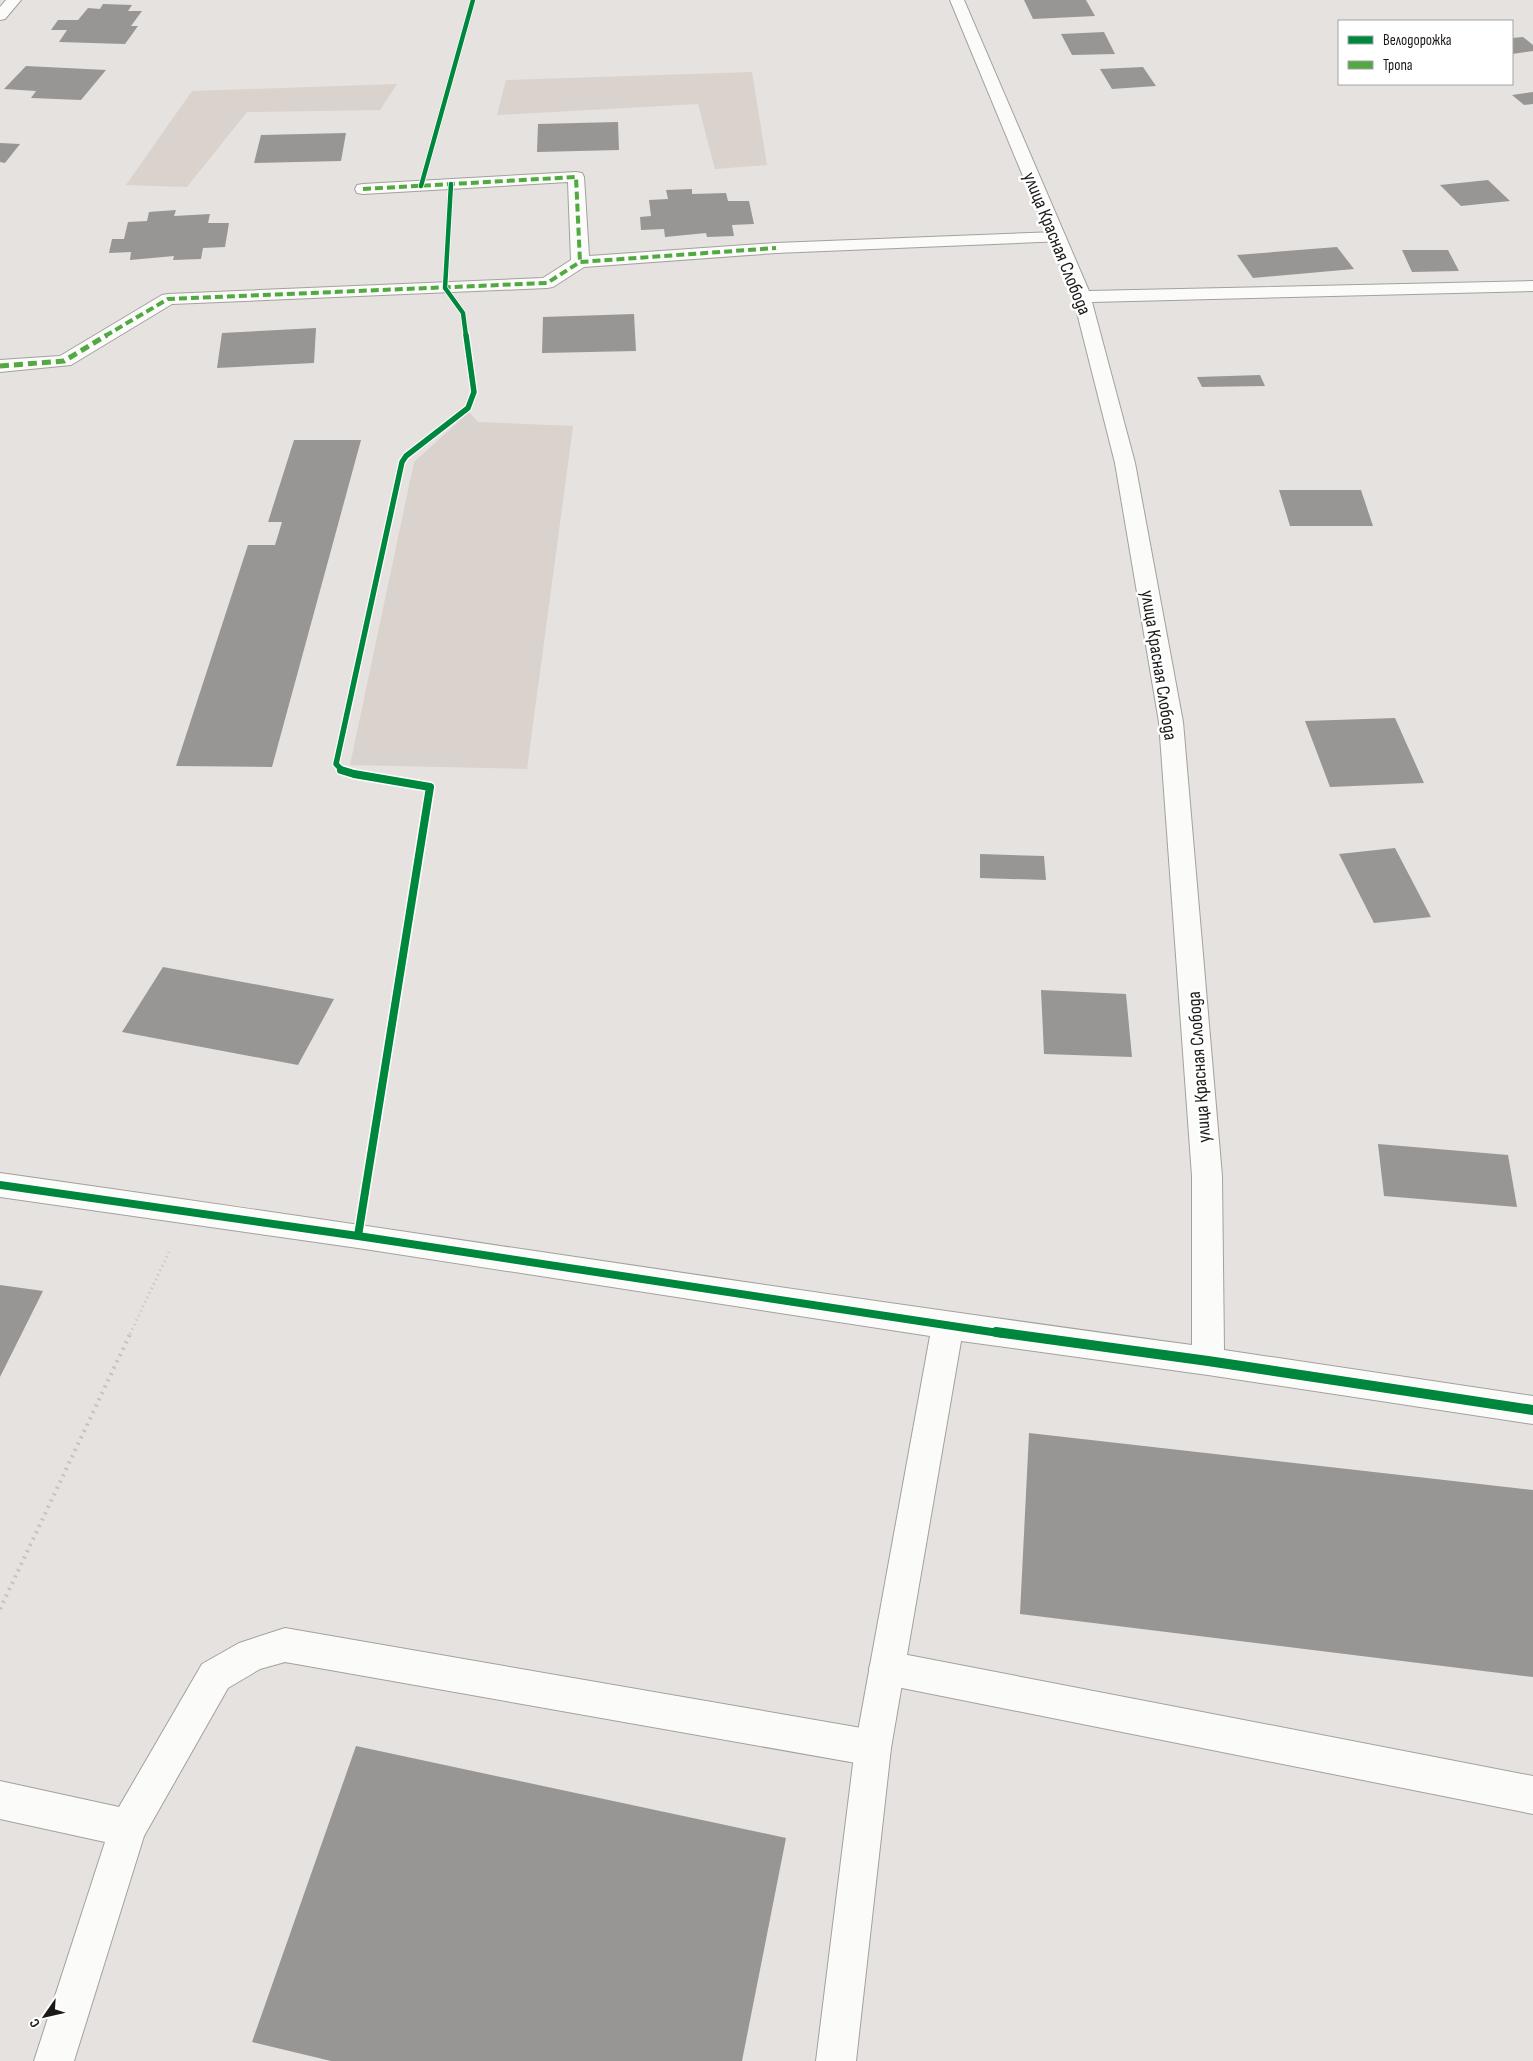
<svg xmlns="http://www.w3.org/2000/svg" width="1533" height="2061" viewBox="0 0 1533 2061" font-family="'Sofia Sans Condensed',sans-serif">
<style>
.built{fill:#dad2cc}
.building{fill:#989694}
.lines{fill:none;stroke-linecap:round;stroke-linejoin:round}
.service-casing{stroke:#a3a19f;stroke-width:2}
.minor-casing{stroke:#a3a19f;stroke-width:2}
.path-far1{stroke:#c3c3c1;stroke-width:3;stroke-dasharray:1 4;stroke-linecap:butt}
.path{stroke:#c3c3c1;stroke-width:4;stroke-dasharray:2 5;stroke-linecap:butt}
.service{fill:#fbfbfa;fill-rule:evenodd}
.minor{fill:#fbfbfa;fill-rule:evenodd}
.quiet-far1{stroke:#52a942;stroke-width:4;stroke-dasharray:8 4;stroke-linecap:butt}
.quiet{stroke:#52a942;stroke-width:5;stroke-dasharray:9 5;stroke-linecap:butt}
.cycleway-far3-casing{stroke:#fff;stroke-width:6}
.cycleway-far2-casing{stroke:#fff;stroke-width:8}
.cycleway-far1-casing{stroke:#fff;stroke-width:11}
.cycleway-casing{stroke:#fff;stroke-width:13}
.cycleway-far3{stroke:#00873e;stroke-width:4.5}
.cycleway-far2{stroke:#00873e;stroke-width:5.5}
.cycleway-far1{stroke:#00873e;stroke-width:8}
.cycleway{stroke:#00873e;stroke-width:10}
.labels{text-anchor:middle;stroke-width:5;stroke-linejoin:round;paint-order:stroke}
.street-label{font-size:19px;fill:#1b1a18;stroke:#fff}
</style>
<rect width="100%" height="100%" fill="#e5e2df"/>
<path class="built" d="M 752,72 L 767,165 L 715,169 L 698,104 L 497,115 L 506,80 Z
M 397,84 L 380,110 L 247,112 L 187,187 L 126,185 L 192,91 Z
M 469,412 L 478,422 L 573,426 L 527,769 L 350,765 L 414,462 Z"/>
<path class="building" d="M 1024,0 L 1086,0 L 1095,16 L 1033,19 Z
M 103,4 L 132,5 L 128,11 L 142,11 L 131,26 L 138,26 L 125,44 L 59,42 L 67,30 L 51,30 L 58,20 L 78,20 L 88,8 L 100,9 Z
M 1104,32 L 1115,54 L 1072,55 L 1061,34 Z
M 1523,37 L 1533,45 L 1533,51 L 1512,54 L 1512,38 Z
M 26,66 L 106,70 L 81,100 L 31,98 L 36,91 L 4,89 Z
M 1143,67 L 1156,86 L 1112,89 L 1100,69 Z
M 1533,92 L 1533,104 L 1524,105 L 1512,95 Z
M 618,122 L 619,150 L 537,152 L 538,124 Z
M 346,133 L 341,161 L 254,163 L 261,135 Z
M 0,143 L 20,144 L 5,163 L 0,162 Z
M 1488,180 L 1510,201 L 1461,206 L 1440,185 Z
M 692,189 L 692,194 L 726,193 L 728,201 L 749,201 L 754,224 L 732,225 L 734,236 L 707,237 L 706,233 L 665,237 L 664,229 L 641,230 L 640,217 L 651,216 L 649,200 L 668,199 L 666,190 Z
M 176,210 L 174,216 L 210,214 L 208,223 L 229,223 L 225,247 L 203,248 L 201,259 L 173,260 L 174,256 L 130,260 L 131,252 L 109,253 L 112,239 L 124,239 L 128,222 L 147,221 L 149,212 Z
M 1337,247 L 1354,269 L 1253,278 L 1237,255 Z
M 1402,250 L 1448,250 L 1459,271 L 1412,272 Z
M 634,314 L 636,351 L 542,353 L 543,317 Z
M 316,328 L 314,363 L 217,368 L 222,333 Z
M 1260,375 L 1265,386 L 1202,387 L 1197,377 Z
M 294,440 L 361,440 L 272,767 L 176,766 L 248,545 L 275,545 L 282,522 L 268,522 Z
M 1279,490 L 1361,490 L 1373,526 L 1290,526 Z
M 1395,718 L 1424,783 L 1330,787 L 1305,721 Z
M 1395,848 L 1431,917 L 1374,923 L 1339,854 Z
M 980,854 L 1044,856 L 1046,880 L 980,878 Z
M 163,967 L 334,999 L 298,1065 L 122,1032 Z
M 1041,990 L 1126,994 L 1132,1057 L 1044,1054 Z
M 1378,1144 L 1508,1155 L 1517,1207 L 1384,1196 Z
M 0,1285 L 43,1291 L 0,1377 Z
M 1029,1433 L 1533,1490 L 1533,1677 L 1020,1614 Z
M 356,1746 L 786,1838 L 742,2061 L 331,2061 L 252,2042 Z"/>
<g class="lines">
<defs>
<path id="service" d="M 1057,232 L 1063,233 L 1066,237 L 1063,241 L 776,253 L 770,252 L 767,248 L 770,244 L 776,243 Z
M 285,1628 L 873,1730 L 886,1735 L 891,1748 L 886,1761 L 873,1766 L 285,1662 L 260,1669 L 228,1688 L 144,1836 L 74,2061 L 34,2061 L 105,1842 L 0,1819 L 0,1781 L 119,1807 L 202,1664 L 239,1643 Z
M 887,1651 L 1533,1776 L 1533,1814 L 887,1685 L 874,1680 L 869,1668 L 874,1656 Z"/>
<path id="minor" d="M 6,0 L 21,0 L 5,19 L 0,20 L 0,7 Z
M 950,0 L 964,0 L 1089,291 L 1533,281 L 1533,291 L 1092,302 L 1135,463 L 1183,722 L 1222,1176 L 1224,1350 L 1533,1396 L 1533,1424 L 1208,1375 L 961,1341 L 891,1748 L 856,2061 L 816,2061 L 855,1748 L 930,1336 L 358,1248 L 0,1197 L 0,1173 C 398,1229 794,1292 1192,1345 L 1192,1176 L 1159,722 L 1115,463 L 1073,297 Z
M 576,172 L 582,173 L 584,177 L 589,256 L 776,243 L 782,244 L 785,248 L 782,252 L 776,253 L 584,267 L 553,287 L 547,288 L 172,304 L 71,365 L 0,372 L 0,360 L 60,356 L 162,295 L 168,294 L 543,278 L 571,260 L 568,182 L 363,194 L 357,193 L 355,189 L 357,185 L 363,184 Z"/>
</defs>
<use href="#service" class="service-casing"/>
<use href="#minor" class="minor-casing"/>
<path class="path-far1" d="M 130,1334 L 169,1252"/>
<path class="path" d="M 0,1609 L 131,1332"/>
<use href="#service" class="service"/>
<use href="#minor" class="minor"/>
<path class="quiet-far1" d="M 363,189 L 576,177 L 580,262
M 105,336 L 168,299 L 547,283 L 580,262 L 776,248"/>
<path class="quiet" d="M 0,366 L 64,361 L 107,335"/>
<defs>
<path id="cycleway-far3" d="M 451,184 L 445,288 L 463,313 L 466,336
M 421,186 L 473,0"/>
<path id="cycleway-far2" d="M 343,771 L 336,764 L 402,462 L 406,456 L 468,408 L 474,392 L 466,335"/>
<path id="cycleway-far1" d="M 341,770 L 354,774 L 430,787 L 358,1236
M 0,1185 L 358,1236 L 1005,1334"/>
<path id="cycleway" d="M 996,1332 L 1208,1361 L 1533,1410"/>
</defs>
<use href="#cycleway-far3" class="cycleway-far3-casing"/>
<use href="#cycleway-far2" class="cycleway-far2-casing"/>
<use href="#cycleway-far1" class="cycleway-far1-casing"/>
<use href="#cycleway" class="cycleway-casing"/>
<use href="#cycleway-far3" class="cycleway-far3"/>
<use href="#cycleway-far2" class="cycleway-far2"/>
<use href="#cycleway-far1" class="cycleway-far1"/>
<use href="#cycleway" class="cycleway"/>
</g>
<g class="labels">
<g class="street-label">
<text transform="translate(1058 243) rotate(68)" y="7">улица Красная Слобода</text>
<text transform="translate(1160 665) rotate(81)" y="7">улица Красная Слобода</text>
<text transform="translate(1198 1067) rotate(-94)" y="7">улица Красная Слобода</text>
</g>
</g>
<rect x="1338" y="20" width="175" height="65" fill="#ffffff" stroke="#a4a3a3"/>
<rect x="1348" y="36" width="25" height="8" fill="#00873e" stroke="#a4a3a3"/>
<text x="1383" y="45" font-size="15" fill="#1b1a18">Велодорожка</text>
<rect x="1348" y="61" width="25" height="8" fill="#52a942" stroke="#a4a3a3"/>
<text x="1383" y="70" font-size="15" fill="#1b1a18">Тропа</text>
<g transform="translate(45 2016) rotate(236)" stroke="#ffffff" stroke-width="4" paint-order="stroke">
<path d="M0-4L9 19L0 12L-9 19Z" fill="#1b1a18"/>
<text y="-8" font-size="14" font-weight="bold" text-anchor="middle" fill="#1b1a18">С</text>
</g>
</svg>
